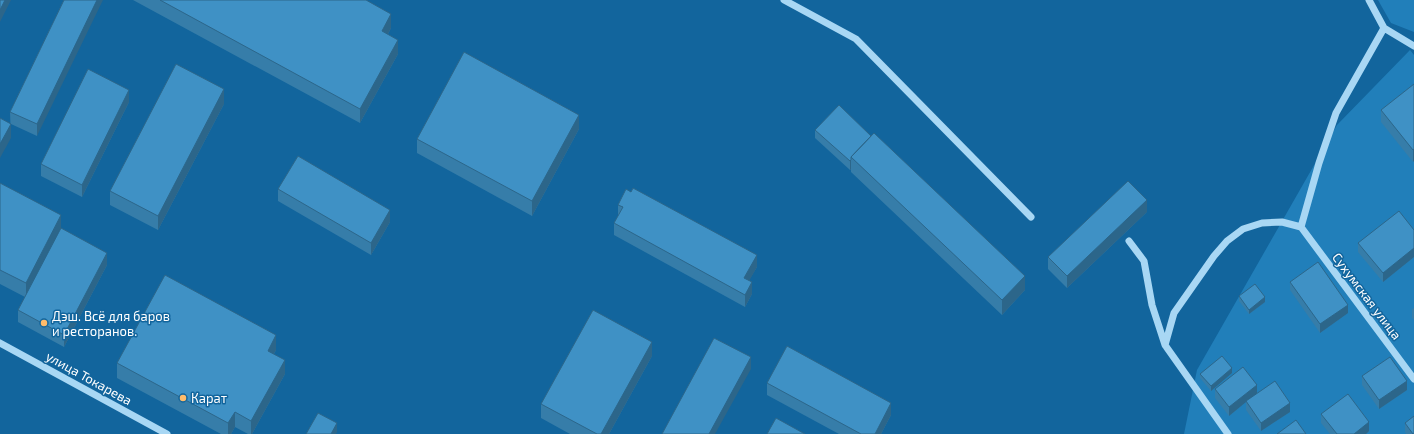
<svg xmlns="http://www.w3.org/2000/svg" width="1414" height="434" viewBox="0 0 1414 434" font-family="'Exo 2',sans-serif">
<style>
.green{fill:#217fba}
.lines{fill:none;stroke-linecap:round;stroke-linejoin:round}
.minor{stroke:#a8d7f4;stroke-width:7}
.wall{fill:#367da9}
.shaded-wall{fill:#2c668a}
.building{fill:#3f91c5;stroke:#2c668a}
.poi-dot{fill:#ffbc6b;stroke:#12659d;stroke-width:1.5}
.labels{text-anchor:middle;stroke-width:3;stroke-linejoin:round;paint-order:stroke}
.street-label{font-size:13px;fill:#fff;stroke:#12659d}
.poi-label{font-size:13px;fill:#fff;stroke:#12659d;text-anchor:start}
</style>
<rect width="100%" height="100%" fill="#12659d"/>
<path class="green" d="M 1378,0 L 1414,0 L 1414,32 L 1391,23 Z
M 1410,50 L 1414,55 L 1414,434 L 1184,434 L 1197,370 L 1337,125 Z"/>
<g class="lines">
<path class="minor" d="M 784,0 L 856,39 L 1031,217
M 1369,0 L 1384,28 L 1414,46
M 1301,227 L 1414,379
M 1129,241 L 1144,261 L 1152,305 L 1165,345
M 0,343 L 167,434
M 1228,434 L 1165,345 L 1174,313 L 1214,256 L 1227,241 L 1243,229 L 1262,223 L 1282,222 L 1301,227 L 1319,163 L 1336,113 L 1384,28"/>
</g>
<path class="wall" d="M 64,0 L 37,136 L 11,124 L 11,138 L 10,112 Z
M 133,0 L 366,0 L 391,28 L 388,34 L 398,54 L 360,123 Z
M 1414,84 L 1413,162 L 1381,122 L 1381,110 Z
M 129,102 L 82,197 L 41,176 L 41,164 Z
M 224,104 L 158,230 L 110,205 L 110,191 Z
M 579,129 L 532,216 L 417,153 L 417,139 Z
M 815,130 L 1025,290 L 1002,315 L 851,172 L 851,169 L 850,170 L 815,138 Z
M 0,183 L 107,265 L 64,347 L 18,322 L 18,310 L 25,297 L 0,284 Z
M 278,189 L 390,222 L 371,255 L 278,201 Z
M 618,205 L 757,267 L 749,280 L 752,294 L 745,307 L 614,235 L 614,223 L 618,217 Z
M 1147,212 L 1067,288 L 1048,269 L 1048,257 Z
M 1414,230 L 1414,257 L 1383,282 L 1358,252 L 1358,243 Z
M 1290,282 L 1348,313 L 1320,333 L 1290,290 Z
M 1239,296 L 1265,302 L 1249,314 L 1239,301 Z
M 1414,308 L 1414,320 L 1412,318 L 1412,309 Z
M 276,350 L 274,354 L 285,374 L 252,434 L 248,434 L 235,427 L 231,434 L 221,434 L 117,378 L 117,363 Z
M 652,356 L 609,434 L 570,434 L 541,418 L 541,404 Z
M 1232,373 L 1211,391 L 1200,378 L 1200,374 Z
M 1362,376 L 1407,390 L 1379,409 L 1362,385 Z
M 767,383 L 891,415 L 881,434 L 839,434 L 767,395 Z
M 1215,389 L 1257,394 L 1290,412 L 1261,431 L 1246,410 L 1246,402 L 1229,416 L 1215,398 Z
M 1321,414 L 1369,431 L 1366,434 L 1330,434 L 1321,423 Z
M 1405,423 L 1414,434 L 1406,434 L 1405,432 Z"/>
<path class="shaded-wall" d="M 5,0 L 11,0 L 0,22 L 0,10 Z
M 97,0 L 103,0 L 37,136 L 37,124 Z
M 391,14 L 391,28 L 382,46 L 382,31 Z
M 398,40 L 398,54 L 360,123 L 360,109 Z
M 224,89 L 224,104 L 158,230 L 158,216 Z
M 129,90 L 129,102 L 82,197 L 82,185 Z
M 579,115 L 579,129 L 532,216 L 532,201 Z
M 11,124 L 11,138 L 0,158 L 0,144 Z
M 1414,149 L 1414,161 L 1413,162 L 1413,150 Z
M 851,160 L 851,169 L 850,170 L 850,161 Z
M 1147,200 L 1147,212 L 1067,288 L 1067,276 Z
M 390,210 L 390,222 L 371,255 L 371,243 Z
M 61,215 L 61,229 L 26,297 L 26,283 Z
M 1414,248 L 1414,257 L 1383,282 L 1383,273 Z
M 107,253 L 107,265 L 64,347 L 64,335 Z
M 757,255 L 757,267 L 744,290 L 744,278 Z
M 1025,276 L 1025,290 L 1002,315 L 1002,300 Z
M 752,282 L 752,294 L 745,307 L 745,295 Z
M 1265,297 L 1265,302 L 1249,314 L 1249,310 Z
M 1348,305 L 1348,313 L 1320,333 L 1320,324 Z
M 276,335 L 276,350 L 268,365 L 268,351 Z
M 652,342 L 652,356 L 609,434 L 601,434 Z
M 751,357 L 751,369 L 715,434 L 709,434 Z
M 285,360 L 285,374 L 252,434 L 251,434 L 251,421 Z
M 1232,368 L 1232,373 L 1211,391 L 1211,386 Z
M 1407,381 L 1407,390 L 1379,409 L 1379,400 Z
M 1257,385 L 1257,394 L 1246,401 L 1246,402 L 1229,416 L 1229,407 Z
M 891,403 L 891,415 L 881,434 L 875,434 Z
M 1290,403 L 1290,412 L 1261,431 L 1261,423 Z
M 235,412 L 235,427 L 231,434 L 228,434 L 228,423 Z
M 1369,422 L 1369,431 L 1366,434 L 1354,434 Z
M 337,423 L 337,432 L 336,434 L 331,434 Z"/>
<path class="building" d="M 0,0 L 5,0 L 0,10 Z
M 64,0 L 97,0 L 37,124 L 10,112 Z
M 160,0 L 366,0 L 391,14 L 382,31 L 398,40 L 360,109 Z
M 464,52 L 579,115 L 532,201 L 417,139 Z
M 176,64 L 224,89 L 158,216 L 110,191 Z
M 88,69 L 129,90 L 82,185 L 41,164 Z
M 1414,84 L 1414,149 L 1413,150 L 1381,110 Z
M 839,105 L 871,136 L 851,157 L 851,160 L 850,161 L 815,130 Z
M 0,118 L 11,124 L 0,144 Z
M 874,133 L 1025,276 L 1002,300 L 851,157 Z
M 298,156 L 390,210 L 371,243 L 278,189 Z
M 1128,181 L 1147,200 L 1067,276 L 1048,257 Z
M 0,183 L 61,215 L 26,283 L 0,270 Z
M 633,188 L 757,255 L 744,278 L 752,282 L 745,295 L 614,223 L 623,207 L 618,205 L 626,189 L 631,192 Z
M 1399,211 L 1414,230 L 1414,248 L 1383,273 L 1358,243 Z
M 61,228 L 107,253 L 64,335 L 18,310 Z
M 1318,262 L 1348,305 L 1320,324 L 1290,282 Z
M 165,275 L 276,335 L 268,351 L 285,360 L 251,421 L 235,412 L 228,423 L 117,363 Z
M 1255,284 L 1265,297 L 1249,310 L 1239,296 Z
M 593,310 L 652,342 L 601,434 L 597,434 L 541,404 Z
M 714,338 L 751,357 L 709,434 L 662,434 Z
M 787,346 L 891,403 L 875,434 L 861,434 L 767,383 Z
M 1222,356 L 1232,368 L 1211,386 L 1200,374 Z
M 1390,357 L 1407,381 L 1379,400 L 1362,376 Z
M 1243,367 L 1257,385 L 1229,407 L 1215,389 Z
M 1275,381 L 1290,403 L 1261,423 L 1246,401 Z
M 1348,394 L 1369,422 L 1354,434 L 1337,434 L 1321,414 Z
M 318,413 L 337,423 L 331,434 L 306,434 Z
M 1414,416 L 1414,434 L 1413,434 L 1405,423 Z
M 776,418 L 805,434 L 767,434 Z
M 1296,420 L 1306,434 L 1277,434 Z"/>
<g class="poi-dot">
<circle cx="44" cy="323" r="4"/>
<circle cx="183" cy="398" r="4"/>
</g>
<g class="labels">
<g class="street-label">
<text transform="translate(1367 296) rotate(53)" y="5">Сухумская улица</text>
<text transform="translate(89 378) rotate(29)" y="5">улица Токарева</text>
</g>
<g class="poi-label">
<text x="52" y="321">Дэш. Всё для баров<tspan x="52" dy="15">и ресторанов.</tspan></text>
<text x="191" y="403">Карат</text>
</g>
</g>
</svg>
